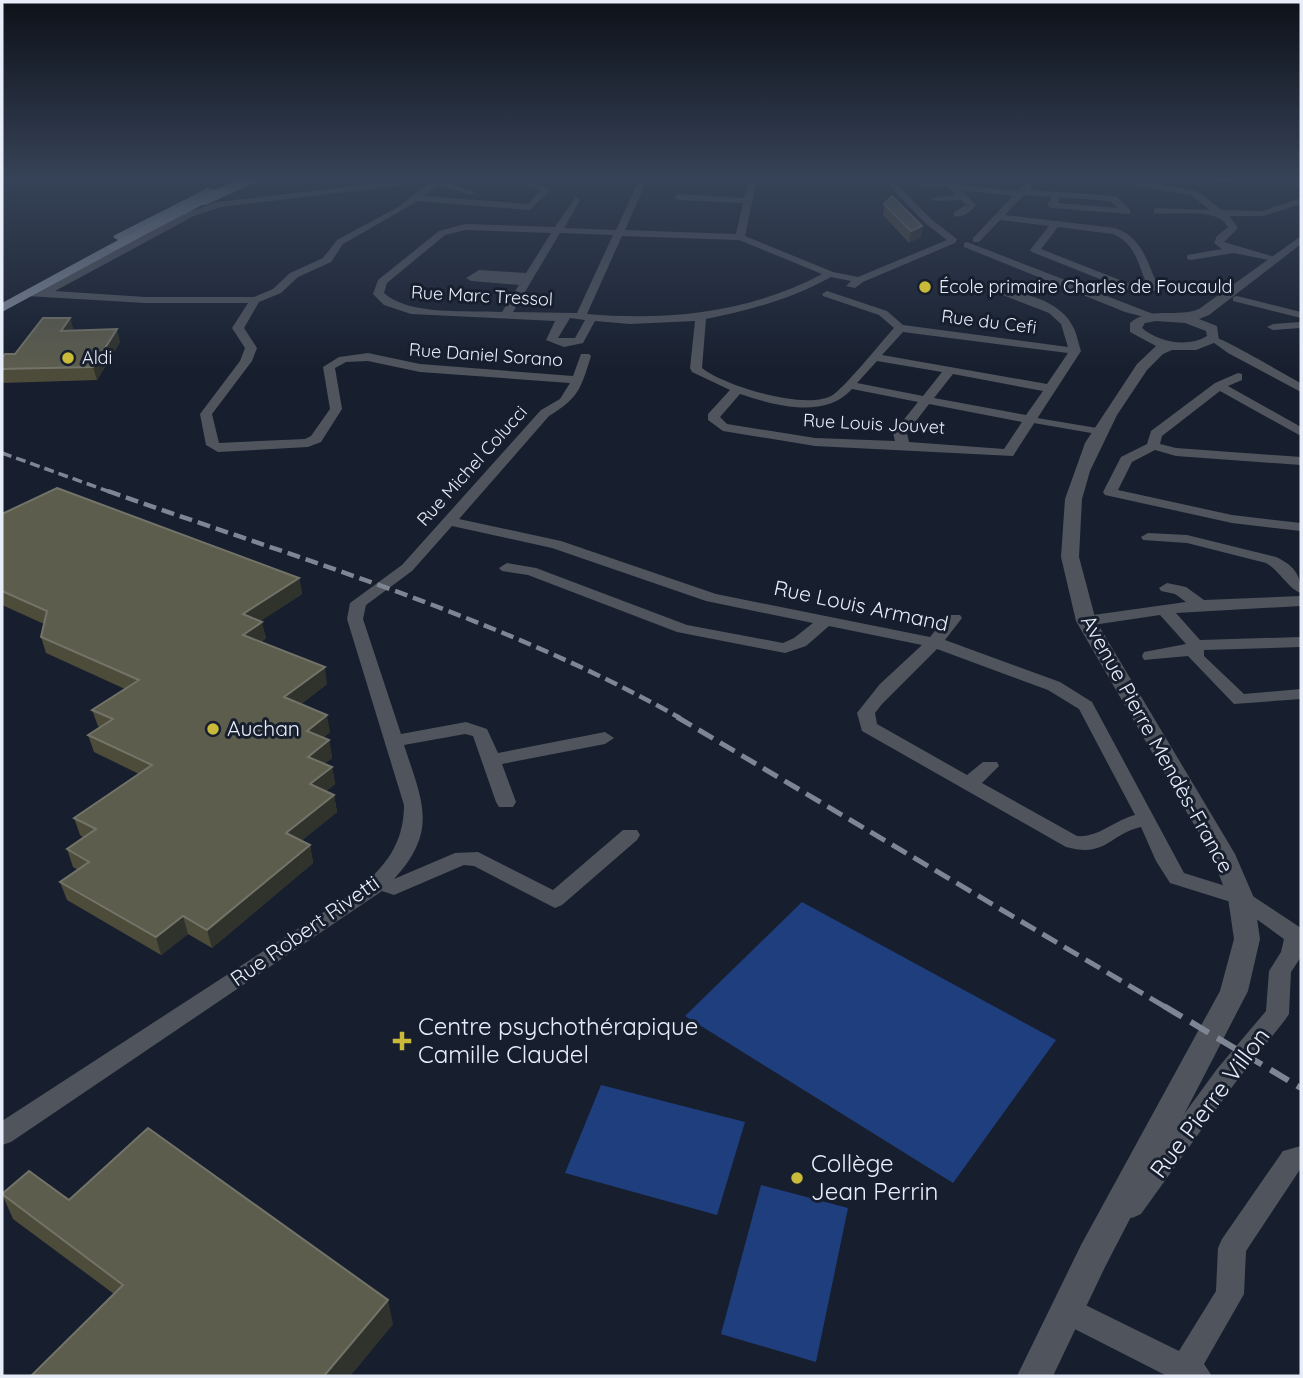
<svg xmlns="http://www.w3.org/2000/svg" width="1303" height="1378" viewBox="0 0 1303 1378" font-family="Quicksand,sans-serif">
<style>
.green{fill:#1f3e7d}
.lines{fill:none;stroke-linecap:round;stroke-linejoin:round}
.pedestrian{fill:#50555d;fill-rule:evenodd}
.minor{fill:#50555d;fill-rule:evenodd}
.tertiary{fill:#50555d;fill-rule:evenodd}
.primary{fill:#828b9c;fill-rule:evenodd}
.trunk{fill:#8c96a8;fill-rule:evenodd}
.rail-far3{stroke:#7f8693;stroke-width:3.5;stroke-dasharray:10 5;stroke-linecap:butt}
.rail-far2{stroke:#7f8693;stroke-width:4.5;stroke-dasharray:13 6;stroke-linecap:butt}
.rail-far1{stroke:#7f8693;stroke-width:5;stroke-dasharray:17 8;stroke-linecap:butt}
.rail{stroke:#7f8693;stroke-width:6;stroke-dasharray:21 10;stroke-linecap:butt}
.wall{fill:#4d4b39}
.shaded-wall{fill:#30322c}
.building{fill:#5d5d4e;stroke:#737469;stroke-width:2}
.poi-dot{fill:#c9ba3a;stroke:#171f2e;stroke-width:2.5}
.labels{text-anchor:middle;stroke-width:6;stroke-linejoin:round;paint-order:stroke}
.far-poi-label{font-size:18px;fill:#e8eef9;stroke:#171f2e;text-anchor:start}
.far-street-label{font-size:18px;fill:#e8eef9;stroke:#171f2e}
.street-label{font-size:21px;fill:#e8eef9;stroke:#171f2e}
.poi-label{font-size:21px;fill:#e8eef9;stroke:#171f2e;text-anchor:start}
.near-poi-label{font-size:24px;fill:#e8eef9;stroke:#171f2e;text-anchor:start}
.near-street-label{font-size:24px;fill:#e8eef9;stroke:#171f2e}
</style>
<rect width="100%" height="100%" fill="#171f2e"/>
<path class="green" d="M 802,902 L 1056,1040 L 953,1183 L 685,1016 Z
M 601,1085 L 745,1122 L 717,1215 L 565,1173 Z
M 761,1185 L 848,1208 L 816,1362 L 721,1334 Z"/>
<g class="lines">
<path class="pedestrian" d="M 1031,417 L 1097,428 L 1102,431 L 1097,434 L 1028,422 L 1028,418 Z"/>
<path class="minor" d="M 423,178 L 447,178 L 442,181 L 475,192 L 471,195 L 438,185 L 424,196 L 528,204 L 541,190 L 508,178 L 520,178 L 551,189 L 530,210 L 418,201 L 343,244 L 331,262 L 298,277 L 281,293 L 259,302 L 244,328 L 257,348 L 252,361 L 212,414 L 219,443 L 305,439 L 311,436 L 330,409 L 323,367 L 339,357 L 368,353 L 420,364 L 573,376 L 581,354 L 589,354 L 591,356 C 581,388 579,398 549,416 L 459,519 L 561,541 L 716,594 L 930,637 L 948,615 L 960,615 L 962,618 L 945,640 L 1060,682 L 1092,702 L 1184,873 L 1248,893 L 1301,928 L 1301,957 L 1291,972 L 1289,1014 L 1285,1020 L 1235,1083 L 1141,1214 L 1132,1218 L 1123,1214 L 1119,1206 L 1123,1198 L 1217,1069 L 1266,1011 L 1269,971 L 1281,952 L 1284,939 L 1234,903 L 1170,883 L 1156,861 L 1141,827 C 1108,835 1106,858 1066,847 L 862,731 L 857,713 L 860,709 L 880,684 L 922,645 L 829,626 L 806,646 L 785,653 L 677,632 L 528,575 L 502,571 L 499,568 L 507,563 L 536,568 L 687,625 L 783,643 L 794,638 L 813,623 L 706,601 L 552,548 L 452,526 L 412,571 L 366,605 L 363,619 L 401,734 L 466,722 L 487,729 L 498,753 L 605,732 L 614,738 L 605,744 L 502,764 L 516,802 L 513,807 L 499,807 L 496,802 L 473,736 L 465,734 L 404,745 C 422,801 439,830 394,879 L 455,853 L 478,852 L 553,890 L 623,830 L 637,830 L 640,835 L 637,840 L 562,905 L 555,908 L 474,866 L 464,865 L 394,895 L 382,891 L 11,1142 L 2,1145 L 2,1121 L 356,891 C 385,867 404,844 404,805 L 347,619 L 350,603 L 402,565 L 541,410 L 560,399 L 570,383 L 420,372 L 368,361 L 346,362 L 335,368 L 342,409 L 321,442 L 308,447 L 218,452 L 206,445 L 200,414 L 240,361 L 245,348 L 232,328 L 248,303 L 145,303 L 27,296 L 22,293 L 27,290 L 41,290 L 188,212 L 217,202 ZM 431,182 L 398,207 L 337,240 L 323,258 L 290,273 L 273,289 L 254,297 L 145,297 L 55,291 L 194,216 L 221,207 ZM 937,649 L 1048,690 L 1079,709 L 1135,815 C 1115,820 1098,838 1077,836 L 982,783 L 999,766 L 997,762 L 983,762 L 967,775 L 877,724 L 875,713 L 882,704 Z
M 587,178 L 595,178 L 587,186 L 583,183 Z
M 640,178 L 648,178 L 625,230 L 736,234 L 743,203 L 678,200 L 674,197 L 678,194 L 744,198 L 749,178 L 757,178 L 745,236 L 833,272 L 858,277 L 947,240 L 925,223 L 882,178 L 891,178 L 931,219 L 957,239 L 955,243 L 863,282 L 855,288 L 846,286 L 851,281 L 831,277 C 791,299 751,310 706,319 L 702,368 C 725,386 803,410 831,396 C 843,390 882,341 894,328 L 879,315 L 823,296 L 822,294 L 827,291 L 887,311 L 903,325 L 1068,347 L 1061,324 L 1049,313 L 990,290 L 995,287 C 1020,292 1059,300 1072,325 C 1077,333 1078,342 1081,351 L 1013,456 L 815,446 L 723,431 L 708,420 L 708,414 L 730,390 L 692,372 L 690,368 L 695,321 L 630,324 L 595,321 L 583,343 L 564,347 L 546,340 L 555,321 L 411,314 L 384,305 L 373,294 L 378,280 L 439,231 L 465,224 L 555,227 L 576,197 L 580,200 L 564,228 L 616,230 ZM 465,230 L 551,233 L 526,273 L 479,270 L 466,278 L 471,281 L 519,285 L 502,312 C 468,310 409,316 384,293 L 387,283 L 445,235 ZM 560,233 L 613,235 L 577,313 L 513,312 ZM 622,236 L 739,240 L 822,274 C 749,313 668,321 587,314 ZM 570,318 L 585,320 L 575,338 L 558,338 ZM 903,332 L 1068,353 L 1047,384 L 882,355 ZM 877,361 L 942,372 L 923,396 L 857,383 ZM 953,374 L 1043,391 L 1026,415 L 934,398 ZM 852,389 L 918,402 L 893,433 L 895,441 L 815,438 L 727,424 L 720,417 L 740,394 C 774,405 824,420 852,389 ZM 929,404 L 1022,422 L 1004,449 L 909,442 L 907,433 Z
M 939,178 L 948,178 L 955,184 L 1018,191 L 1030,178 L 1039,178 L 1029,190 L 1116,196 L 1130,210 L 1130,214 L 1052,208 L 1047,205 L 1052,197 L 1024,195 L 1005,215 L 1115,228 C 1144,238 1147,264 1159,288 L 1154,291 L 1130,291 L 1032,252 L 1030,250 L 1049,226 L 1000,220 L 979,242 L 973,242 L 973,238 L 1013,196 L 961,190 L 976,205 C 970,212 963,218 954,216 L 954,212 L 966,205 L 961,200 L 935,201 L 931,198 L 956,195 L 947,186 L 922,187 L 918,184 L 941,181 ZM 1060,197 L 1110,201 L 1118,208 L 1058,203 ZM 1058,227 L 1113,234 C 1136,244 1138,264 1147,285 L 1135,286 L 1041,249 Z
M 1134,180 L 1197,191 L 1222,210 L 1262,211 L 1301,198 L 1301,204 L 1263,216 L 1229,216 L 1238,228 L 1224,242 L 1278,258 L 1278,262 L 1234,253 L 1191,260 L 1187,259 L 1187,255 L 1222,249 L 1214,243 L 1217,236 L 1228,227 C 1217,206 1175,216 1154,213 L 1154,209 L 1157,208 L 1210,210 L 1191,195 L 1131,185 Z
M 967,242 L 1161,317 L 1156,320 L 1125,312 L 964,247 L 964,243 Z
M 1237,296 L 1301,312 L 1301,318 L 1233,301 L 1233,297 Z
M 1300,322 L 1300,328 L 1273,330 L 1267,327 L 1273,324 Z
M 1210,336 C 1219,335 1287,376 1301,383 L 1301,392 L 1228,353 L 1210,340 Z
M 1238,373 L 1242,374 L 1242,380 L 1228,386 L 1301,427 L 1301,436 L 1220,391 L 1162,436 L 1160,444 L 1176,448 L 1301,457 L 1301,465 L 1176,456 L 1155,450 L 1132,462 L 1118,490 L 1232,515 L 1301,523 L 1301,531 L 1232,523 L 1105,495 L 1103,492 L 1121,457 L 1147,444 L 1151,431 L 1215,383 Z
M 1148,533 L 1187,535 L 1276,557 C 1293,565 1301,574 1301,593 C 1289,590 1279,570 1266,563 L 1187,543 L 1143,540 L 1141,537 Z
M 1167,583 L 1186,587 L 1204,600 L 1301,596 L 1301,606 L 1176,613 L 1200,640 L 1301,637 L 1301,647 L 1204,650 L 1204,656 L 1244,694 L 1301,689 L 1301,699 L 1234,704 L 1188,656 L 1144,660 L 1142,656 L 1144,652 L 1186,644 L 1160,615 L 1086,626 L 1078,621 L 1086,616 L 1186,602 L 1175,594 L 1161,591 L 1159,588 Z
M 1301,1146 L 1301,1168 L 1246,1251 L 1244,1294 L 1204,1364 L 1212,1376 L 1167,1376 L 1057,1320 L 1053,1310 L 1057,1300 L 1067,1296 L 1179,1351 L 1216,1291 L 1218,1248 L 1222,1239 L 1283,1151 Z"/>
<path class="tertiary" d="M 1198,178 L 1301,180 L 1301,186 L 1203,181 Z
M 1301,236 L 1301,244 L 1209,315 L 1199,319 L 1217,326 L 1219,341 L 1196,350 L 1172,350 L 1163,354 L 1147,370 L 1117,415 L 1090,471 L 1082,499 L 1079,557 L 1096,621 L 1235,854 L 1254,898 L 1260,939 L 1248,991 L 1105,1267 L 1053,1376 L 1017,1376 L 1081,1245 L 1220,991 L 1234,939 L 1228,898 L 1211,854 L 1076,621 L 1061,557 L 1065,499 L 1085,443 L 1137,364 L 1156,346 L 1130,332 L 1130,323 C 1148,306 1178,318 1199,309 ZM 1156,321 L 1185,323 L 1206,331 L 1207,336 C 1187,348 1159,342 1142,328 L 1145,323 Z"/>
<path class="primary" d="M 251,178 L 264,178 L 206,205 L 198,205 L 198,201 L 136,233 L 141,236 L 139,238 L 2,312 L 2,303 L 118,240 L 113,237 L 115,235 L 208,188 L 217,190 L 204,198 Z"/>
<path class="trunk" d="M 241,178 L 254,178 L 116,250 L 106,248 L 176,208 Z"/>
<path class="rail-far3" d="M 2,453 L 113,493"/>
<path class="rail-far2" d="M 108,491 C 299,559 503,618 680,718"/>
<path class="rail-far1" d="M 677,717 L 1167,1008"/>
<path class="rail" d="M 1164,1006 L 1301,1088"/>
</g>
<path class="wall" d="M 884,204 L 922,226 L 921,237 L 909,243 L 883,215 Z
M 73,330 L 120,342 L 97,380 L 2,383 L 2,358 L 15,354 Z
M 2,514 L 299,578 L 302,594 L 260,621 L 266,638 L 261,642 L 327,684 L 301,704 L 330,732 L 323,738 L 329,740 L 332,758 L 324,764 L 332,767 L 335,784 L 326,791 L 334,795 L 337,812 L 301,841 L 310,845 L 313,863 L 212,948 L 188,934 L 161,955 L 67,900 L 60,882 L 78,870 L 73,867 L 67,849 L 84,838 L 80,835 L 74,818 L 139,774 L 94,752 L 88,735 L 100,728 L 98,726 L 92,710 L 125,689 L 46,653 L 41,637 L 44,624 L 2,605 Z
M 2,1194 L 69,1200 L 393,1324 L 350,1376 L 31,1376 L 114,1294 L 13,1219 Z"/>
<path class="shaded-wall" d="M 922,226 L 921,237 L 909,243 L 911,231 Z
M 70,318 L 74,330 L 61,331 Z
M 117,329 L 120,342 L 97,380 L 93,367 Z
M 299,578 L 302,594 L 247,630 L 243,614 Z
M 262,622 L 266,638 L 247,651 L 243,635 Z
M 325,667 L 327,684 L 287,714 L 284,697 Z
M 327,715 L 330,732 L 310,748 L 307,731 Z
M 329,740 L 332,758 L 312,774 L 308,757 Z
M 332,767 L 335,784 L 313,801 L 310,784 Z
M 334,795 L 337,812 L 289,851 L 286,833 Z
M 310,845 L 313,863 L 212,948 L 207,930 Z
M 183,916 L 188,934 L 161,955 L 156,937 Z
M 388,1300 L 393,1324 L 350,1376 L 324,1376 Z"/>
<path class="building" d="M 892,196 L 922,226 L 911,231 L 884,204 Z
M 43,318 L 70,318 L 61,331 L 117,329 L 93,367 L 2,369 L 2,358 L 5,354 L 15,354 Z
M 57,488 L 299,578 L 243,614 L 262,622 L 243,635 L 325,667 L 284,697 L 327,715 L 307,731 L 329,740 L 308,757 L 332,767 L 310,784 L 334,795 L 286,833 L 310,845 L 207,930 L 183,916 L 156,937 L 60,882 L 89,862 L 67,849 L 96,829 L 74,818 L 152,765 L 88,735 L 113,719 L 92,710 L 139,680 L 41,637 L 47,611 L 2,591 L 2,514 Z
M 148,1128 L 388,1300 L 324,1376 L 31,1376 L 123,1285 L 2,1194 L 29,1171 L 69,1200 Z"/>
<linearGradient id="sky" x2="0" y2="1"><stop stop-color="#0d1119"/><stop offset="0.48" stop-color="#364257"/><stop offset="1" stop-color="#364257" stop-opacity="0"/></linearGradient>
<rect width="1303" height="371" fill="url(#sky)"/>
<g class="poi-dot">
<circle cx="925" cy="287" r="7"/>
<circle cx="68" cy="358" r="7"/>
<circle cx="213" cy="729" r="7"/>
<path d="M398.5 1030.5h7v7h7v7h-7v7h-7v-7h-7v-7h7z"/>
<circle cx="797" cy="1178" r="7"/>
</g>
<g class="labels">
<g class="far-poi-label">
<text x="939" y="293">École primaire Charles de Foucauld</text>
<text x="82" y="364">Aldi</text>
</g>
<g class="far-street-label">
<text transform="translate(482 296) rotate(3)" y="6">Rue Marc Tressol</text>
<text transform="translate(989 322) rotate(7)" y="6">Rue du Cefi</text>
<text transform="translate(486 355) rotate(4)" y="6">Rue Daniel Sorano</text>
<text transform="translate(874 424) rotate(3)" y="6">Rue Louis Jouvet</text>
<text transform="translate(472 466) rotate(-48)" y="6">Rue Michel Colucci</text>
</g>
<g class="street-label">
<text transform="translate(861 606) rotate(12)" y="7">Rue Louis Armand</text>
<text transform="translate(1157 744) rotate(61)" y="7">Avenue Pierre Mendès-France</text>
<text transform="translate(305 931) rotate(-35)" y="7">Rue Robert Rivetti</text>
</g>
<g class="poi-label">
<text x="227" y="736">Auchan</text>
</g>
<g class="near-poi-label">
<text x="418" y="1035">Centre psychothérapique<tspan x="418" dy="28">Camille Claudel</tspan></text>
<text x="811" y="1172">Collège<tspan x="811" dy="28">Jean Perrin</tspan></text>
</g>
<g class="near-street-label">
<text transform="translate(1210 1103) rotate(-53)" y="8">Rue Pierre Villon</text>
</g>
</g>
<rect width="1303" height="1378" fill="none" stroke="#e8eef9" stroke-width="7"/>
</svg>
